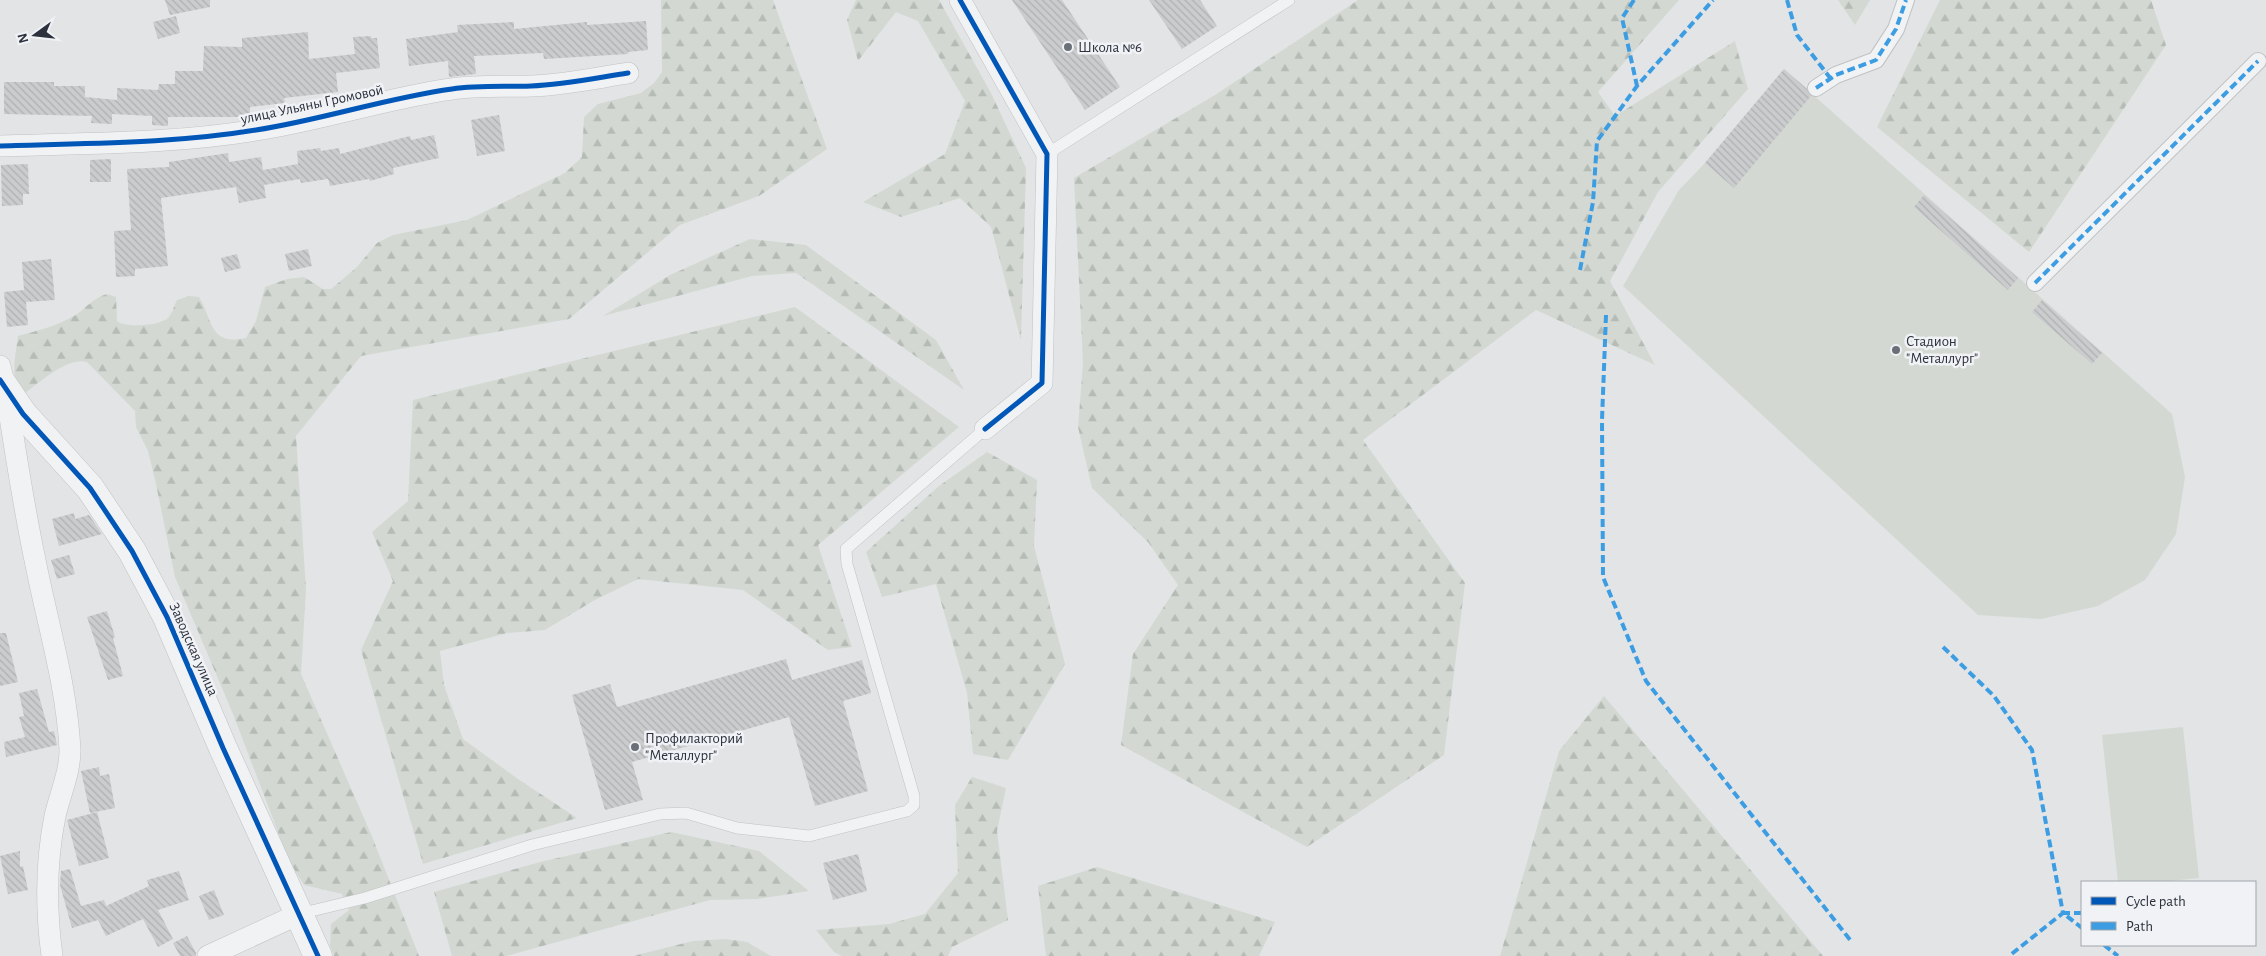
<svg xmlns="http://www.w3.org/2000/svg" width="2266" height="956" viewBox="0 0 2266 956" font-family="'Alegreya Sans',sans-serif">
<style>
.forest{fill:url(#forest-firs)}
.pitch{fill:#d3d9d2}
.building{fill:url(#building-back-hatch)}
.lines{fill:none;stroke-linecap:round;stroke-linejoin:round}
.service-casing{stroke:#c0c2c4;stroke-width:12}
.pedestrian-casing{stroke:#c0c2c4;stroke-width:18}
.minor-casing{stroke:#c0c2c4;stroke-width:22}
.tertiary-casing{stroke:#c0c2c4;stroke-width:29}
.service{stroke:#f1f2f3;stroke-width:11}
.pedestrian{stroke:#f1f2f3;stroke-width:16}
.minor{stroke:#f1f2f3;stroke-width:21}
.tertiary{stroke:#f1f2f3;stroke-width:28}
.quiet{stroke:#3d9de3;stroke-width:4;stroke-dasharray:8 4;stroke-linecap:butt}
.cycleway-casing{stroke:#f0f2f5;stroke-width:8}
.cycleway{stroke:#0057b8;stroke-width:5}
.poi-dot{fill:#6b7078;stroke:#f0f2f5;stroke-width:2}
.labels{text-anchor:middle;stroke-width:5;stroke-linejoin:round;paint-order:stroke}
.poi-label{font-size:15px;fill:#2b313d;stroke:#f0f2f5;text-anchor:start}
.street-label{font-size:15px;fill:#2b313d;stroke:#f0f2f5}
</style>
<defs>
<pattern id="forest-firs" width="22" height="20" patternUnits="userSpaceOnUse" patternTransform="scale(1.25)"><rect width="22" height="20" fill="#d3d9d2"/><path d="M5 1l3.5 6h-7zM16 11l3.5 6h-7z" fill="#b5bbb5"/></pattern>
<pattern id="building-back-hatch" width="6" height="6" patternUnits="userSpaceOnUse" patternTransform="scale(1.25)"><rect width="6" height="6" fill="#caccce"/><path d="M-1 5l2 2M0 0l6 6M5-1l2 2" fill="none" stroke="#aeb0b2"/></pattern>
</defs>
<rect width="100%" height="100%" fill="#e2e4e6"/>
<path class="forest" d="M 661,0 L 773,0 L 827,149 L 759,196 L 680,225 L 569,319 L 361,356 L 296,436 L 306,589 L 301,674 L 371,834 L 419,956 L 334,956 L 330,946 L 331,924 L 349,910 L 342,894 L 304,885 L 289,861 L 233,714 L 175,577 L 156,484 L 148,451 L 136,427 L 135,411 L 87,362 C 67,357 39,383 24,394 C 8,381 16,354 18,336 C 37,331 56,326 74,316 C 87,308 91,299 107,294 L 116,297 L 117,321 C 126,328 159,326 168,318 C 172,314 174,306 177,300 L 189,296 L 199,297 C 213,320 209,346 246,338 L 256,321 L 265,287 L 287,279 L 304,277 L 323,289 L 331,289 L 357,267 L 377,243 L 393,235 L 467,220 L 565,173 L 582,157 L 584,117 L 598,104 L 641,93 L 654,83 L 662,72 Z
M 856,0 L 939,0 L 991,93 L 1026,168 L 1021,340 L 991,227 L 960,198 L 901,217 L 863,202 L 945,154 L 965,101 L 918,21 L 896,12 L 858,61 L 847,20 Z
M 1358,0 L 1679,0 L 1598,92 L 1615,116 L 1735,41 L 1748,89 L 1658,192 L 1610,281 L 1655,365 L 1536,310 L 1363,440 L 1465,583 L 1444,755 L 1307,847 L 1121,745 L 1133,654 L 1178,585 L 1148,542 L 1092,488 L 1078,427 L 1083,363 L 1074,178 L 1215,95 Z
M 1838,0 L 1870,0 L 1855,25 Z
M 1940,0 L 2151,0 L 2166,45 L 2029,252 L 1877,127 Z
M 750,239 L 806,245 L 936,340 L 964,390 L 796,273 L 752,276 L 603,316 L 670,275 Z
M 795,307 L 959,427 L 818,545 L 852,647 L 828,650 L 743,590 L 638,579 L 593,601 L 545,630 L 507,633 L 440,651 L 444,685 L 463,739 L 518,779 L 577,818 L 423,864 L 361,650 L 393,581 L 372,532 L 408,501 L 413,400 Z
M 987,452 L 1037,480 L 1034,546 L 1065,664 L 1008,760 L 973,754 L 967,693 L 936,584 L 882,597 L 866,552 L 939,486 Z
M 1604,696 L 1823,956 L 1500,956 L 1559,751 Z
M 972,777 L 1006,788 L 997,831 L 1008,920 L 952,947 L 948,956 L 842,956 L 834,952 L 816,930 L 889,924 L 925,914 L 958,873 L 955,805 Z
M 671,832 L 759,851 L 809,891 L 757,899 L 710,900 L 506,956 L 452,956 L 434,892 L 540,862 Z
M 1097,867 L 1275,922 L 1259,956 L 1046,956 L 1038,886 Z
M 726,939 L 747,942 L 771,956 L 633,956 L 693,941 Z"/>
<path class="pitch" d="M 1784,69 L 2172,414 L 2185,477 L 2176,534 L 2145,580 L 2098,606 L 2041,619 L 1978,615 L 1623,286 L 1679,190 L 1705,163 Z
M 2183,727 L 2199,878 L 2160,882 L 2118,882 L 2102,735 Z"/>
<path class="building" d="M 165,0 L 210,0 L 210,7 L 170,15 Z
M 1012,0 L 1062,0 L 1120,87 L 1085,110 Z
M 1149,0 L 1200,0 L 1217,26 L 1182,49 Z
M 176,16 L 180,33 L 158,39 L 153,22 Z
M 646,21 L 648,50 L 628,52 L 628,54 L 544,59 L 543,53 L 474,56 L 476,74 L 449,77 L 448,61 L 409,66 L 406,39 L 458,32 L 457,25 L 514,22 L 514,29 L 587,22 L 587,25 Z
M 308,32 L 309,59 L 355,54 L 353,37 L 371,36 L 371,38 L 377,38 L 380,68 L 336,73 L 338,92 L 284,98 L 285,103 L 250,107 L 250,117 L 168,117 L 168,126 L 152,125 L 152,116 L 112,114 L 112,124 L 91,123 L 92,116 L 4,114 L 4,82 L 54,82 L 54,86 L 85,86 L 85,97 L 117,100 L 117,88 L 158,90 L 159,84 L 175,84 L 175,71 L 203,71 L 204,46 L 242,47 L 242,38 Z
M 1784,69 L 1806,88 L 1811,96 L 1734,188 L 1705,163 Z
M 499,115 L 505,151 L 477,156 L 471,120 Z
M 434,135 L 439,158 L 393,168 L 394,174 L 370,181 L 369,179 L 330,186 L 328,179 L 301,183 L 300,179 L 264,185 L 266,198 L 239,203 L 236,187 L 161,198 L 168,266 L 135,269 L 135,276 L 116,277 L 114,231 L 131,230 L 127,169 L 169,167 L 169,162 L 228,153 L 229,162 L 261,157 L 263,170 L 298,164 L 297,151 L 320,148 L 321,151 L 339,148 L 340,154 L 410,136 L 411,140 Z
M 111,159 L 111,182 L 90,182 L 90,160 Z
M 28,164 L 29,194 L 23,194 L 23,205 L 2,206 L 1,165 Z
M 1924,195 L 2018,278 L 2008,290 L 1914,207 Z
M 308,249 L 312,266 L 289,271 L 285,254 Z
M 237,254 L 241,268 L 225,272 L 221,258 Z
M 51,259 L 55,300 L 26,302 L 28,325 L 7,327 L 4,292 L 24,290 L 22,262 Z
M 2042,300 L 2102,353 L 2092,364 L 2032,312 Z
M 74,513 L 75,519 L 89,515 L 102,534 L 59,546 L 52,519 Z
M 69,555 L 75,574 L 57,579 L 51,560 Z
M 107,611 L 115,637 L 113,638 L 123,676 L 108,680 L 87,617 Z
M 0,633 L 6,633 L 18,682 L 0,686 Z
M 786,659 L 792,680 L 862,660 L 871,693 L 843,701 L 868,791 L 815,806 L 789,717 L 632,762 L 643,800 L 605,810 L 572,695 L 610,684 L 617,707 Z
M 37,689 L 49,732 L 54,731 L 57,745 L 6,757 L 4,742 L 25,737 L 19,717 L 24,716 L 19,693 Z
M 99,767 L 100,776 L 109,774 L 115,808 L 90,813 L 81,771 Z
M 97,812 L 109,858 L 79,866 L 67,820 Z
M 20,851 L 20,867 L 23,866 L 28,890 L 8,894 L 0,856 Z
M 858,854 L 867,891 L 833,900 L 823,863 Z
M 70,869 L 81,906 L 104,900 L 106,906 L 149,886 L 147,880 L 179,871 L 189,900 L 158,910 L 173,939 L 158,947 L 143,919 L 106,936 L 98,920 L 72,928 L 60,885 L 61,871 Z
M 214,890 L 224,915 L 209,920 L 199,896 Z
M 187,936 L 196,953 L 196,956 L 180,956 L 173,943 Z"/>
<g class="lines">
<defs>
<path id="service" d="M 1047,154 L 1289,0
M 299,914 L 365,898 L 532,845 L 660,814 L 686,813 L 737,828 L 809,836 L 907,811 L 914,805 L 914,796 L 847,564 L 846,549 L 985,429"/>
<path id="pedestrian" d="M 1816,88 L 1836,75 L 1876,60 L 1896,29 L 1906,0
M 2035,283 L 2258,61"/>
<path id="minor" d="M 960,0 L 1047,154 L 1042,383 L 985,429
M 0,146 C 86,143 171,144 256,130 C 322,120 386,98 452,89 C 478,85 504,87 531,86 C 563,85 596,78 628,73
M 0,366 L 6,392 C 15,448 23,504 35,560 C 47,622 67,686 70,750 C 70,773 60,794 55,816 C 46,861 46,911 52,956
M 208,956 L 299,914"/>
<path id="tertiary" d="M 0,380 L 23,414 L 90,488 L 132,551 L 167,617 L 223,748 L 318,956"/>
</defs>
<use href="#service" class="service-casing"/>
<use href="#pedestrian" class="pedestrian-casing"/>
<use href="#minor" class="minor-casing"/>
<use href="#tertiary" class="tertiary-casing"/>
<use href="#service" class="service"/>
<use href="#pedestrian" class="pedestrian"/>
<use href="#minor" class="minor"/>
<use href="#tertiary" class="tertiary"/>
<path class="quiet" d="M 1634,0 L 1622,18 L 1637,86
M 1787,0 L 1797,35 L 1831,79
M 1816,88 L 1836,75 L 1876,60 L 1896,29 L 1906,0
M 1580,270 L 1593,202 L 1597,141 L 1637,86 L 1713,0
M 2035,283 L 2258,61
M 1606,315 L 1602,420 L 1603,577 L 1646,681 L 1851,941
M 1943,647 L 1994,696 L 2032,750 L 2063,913 L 2009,956
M 2082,913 L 2063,913 L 2082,928
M 2104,945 L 2118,956"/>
<defs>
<path id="cycleway" d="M 960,0 L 1047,154 L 1042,383 L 985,429
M 0,146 C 86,143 171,144 256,130 C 322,120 386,98 452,89 C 478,85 504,87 531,86 C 563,85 596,78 628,73
M 0,380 L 23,414 L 90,488 L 132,551 L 167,617 L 223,748 L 318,956"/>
</defs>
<use href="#cycleway" class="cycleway-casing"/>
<use href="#cycleway" class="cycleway"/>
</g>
<g class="poi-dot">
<circle cx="1068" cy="47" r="5"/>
<circle cx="1896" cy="350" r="5"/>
<circle cx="635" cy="747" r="5"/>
</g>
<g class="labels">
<g class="poi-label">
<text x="1078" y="52">Школа №6</text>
<text x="1906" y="346">Стадион<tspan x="1906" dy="17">"Металлург"</tspan></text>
<text x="645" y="743">Профилакторий<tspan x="645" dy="17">"Металлург"</tspan></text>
</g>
<g class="street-label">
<text transform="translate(312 104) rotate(-12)" y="5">улица Ульяны Громовой</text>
<text transform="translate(194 649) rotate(66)" y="5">Заводская улица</text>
</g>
</g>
<rect x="2081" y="881" width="175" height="65" fill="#f0f2f5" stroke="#a1a5ab"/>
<rect x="2091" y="897" width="25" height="8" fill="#0057b8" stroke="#a1a5ab"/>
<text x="2126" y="906" font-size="15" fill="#2b313d">Cycle path</text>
<rect x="2091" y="922" width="25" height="8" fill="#3d9de3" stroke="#a1a5ab"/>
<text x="2126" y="931" font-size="15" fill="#2b313d">Path</text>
<g transform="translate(35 35) rotate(255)" stroke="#f0f2f5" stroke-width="4" paint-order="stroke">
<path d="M0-4L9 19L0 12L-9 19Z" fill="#2b313d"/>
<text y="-8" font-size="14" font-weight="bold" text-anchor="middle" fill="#2b313d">N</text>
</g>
</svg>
